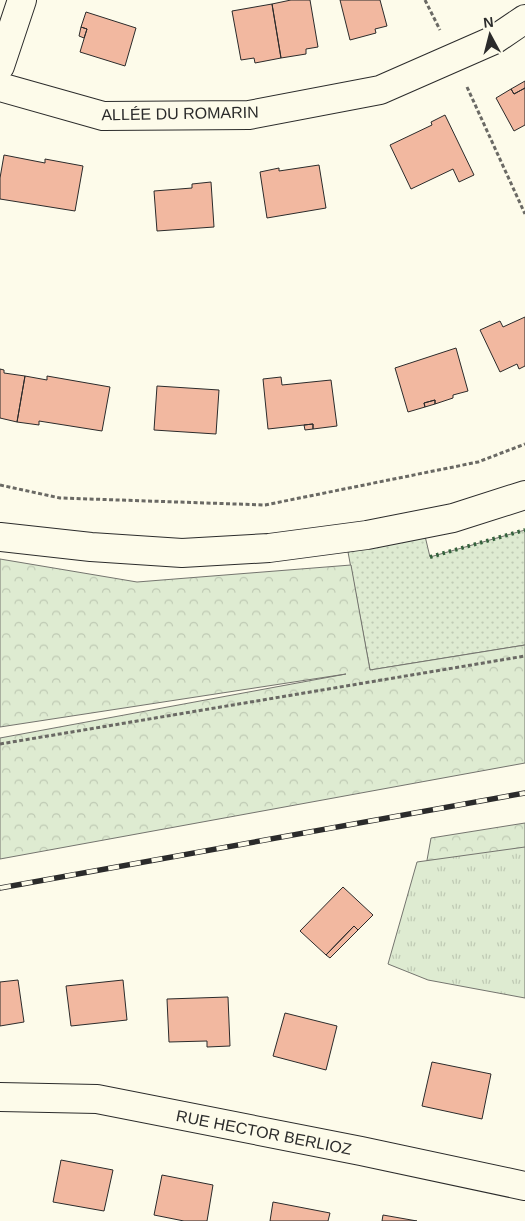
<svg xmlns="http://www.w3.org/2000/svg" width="525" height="1221" viewBox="0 0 525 1221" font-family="Arial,sans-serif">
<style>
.grass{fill:url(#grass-dots);stroke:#74746e}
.forest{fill:url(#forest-crowns);stroke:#74746e}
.park{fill:url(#park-tufts);stroke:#74746e}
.building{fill:#f2b8a0;stroke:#2b2b2b}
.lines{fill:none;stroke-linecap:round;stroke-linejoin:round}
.minor-casing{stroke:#2b2b2b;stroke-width:30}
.path{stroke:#6a6964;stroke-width:3;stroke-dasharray:4 2.5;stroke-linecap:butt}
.minor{stroke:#fdfbea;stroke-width:28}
.rail-casing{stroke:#2b2b2b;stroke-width:5.5}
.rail{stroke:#fdfbea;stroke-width:4;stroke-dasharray:11;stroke-linecap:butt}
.hedge{stroke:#34623c;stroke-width:4;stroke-dasharray:2.5 4;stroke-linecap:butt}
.labels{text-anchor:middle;stroke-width:4;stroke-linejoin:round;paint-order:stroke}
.street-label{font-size:16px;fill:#2b2b2b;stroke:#fdfbea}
</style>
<defs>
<pattern id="grass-dots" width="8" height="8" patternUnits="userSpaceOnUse" patternTransform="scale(1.25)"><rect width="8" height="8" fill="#deebd1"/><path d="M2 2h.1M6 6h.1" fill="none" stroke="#bfcab4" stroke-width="1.8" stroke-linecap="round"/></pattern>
<pattern id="forest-crowns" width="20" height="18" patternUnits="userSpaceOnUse" patternTransform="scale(1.25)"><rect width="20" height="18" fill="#deebd1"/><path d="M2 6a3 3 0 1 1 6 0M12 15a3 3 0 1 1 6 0" fill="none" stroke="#bfcab4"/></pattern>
<pattern id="park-tufts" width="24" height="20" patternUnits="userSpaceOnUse" patternTransform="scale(1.25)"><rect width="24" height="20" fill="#deebd1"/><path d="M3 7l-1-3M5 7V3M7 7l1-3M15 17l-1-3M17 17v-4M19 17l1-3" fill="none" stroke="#bfcab4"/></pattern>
</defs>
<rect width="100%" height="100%" fill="#fdfbea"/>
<path class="grass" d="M 525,530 L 525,645 L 370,670 L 348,552 L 425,536 L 430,557 Z"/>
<path class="forest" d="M 0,559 L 137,582 L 351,565 L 370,670 L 525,645 L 525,763 L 0,859 L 0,738 L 346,674 L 0,727 Z
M 525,823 L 525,935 L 407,971 L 431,838 Z"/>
<path class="park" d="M 525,847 L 525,998 L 428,980 L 388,964 L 417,862 Z"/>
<path class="building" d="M 291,0 L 310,0 L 318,47 L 306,49 L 306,54 L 281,58 L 272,4 Z
M 340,0 L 380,0 L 387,26 L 375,29 L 376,33 L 350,40 Z
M 272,4 L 281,58 L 255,63 L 254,58 L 241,60 L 232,11 Z
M 86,12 L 136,28 L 125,66 L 80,52 L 87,29 L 81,27 Z
M 81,27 L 87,29 L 84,38 L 79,36 Z
M 525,81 L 525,88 L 514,94 L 511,89 Z
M 525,88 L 525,125 L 514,131 L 496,98 L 511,89 L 514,94 Z
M 445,115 L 474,175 L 459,182 L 453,169 L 411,189 L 390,145 L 432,125 L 431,122 Z
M 4,155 L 45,163 L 45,159 L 83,166 L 75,211 L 0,199 L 0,178 Z
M 319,165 L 326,208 L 267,218 L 260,172 L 279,168 L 279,171 Z
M 211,182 L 214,227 L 157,231 L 154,191 L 192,188 L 192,184 Z
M 525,317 L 525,366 L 519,369 L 517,364 L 500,372 L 480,330 L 500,321 L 503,327 Z
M 456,348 L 468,391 L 453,395 L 453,398 L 435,404 L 435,400 L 424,403 L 425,407 L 408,412 L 395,368 Z
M 0,369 L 4,370 L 4,373 L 25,376 L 17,422 L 0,418 Z
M 25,376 L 47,380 L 47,376 L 110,387 L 102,431 L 39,421 L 39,425 L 17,422 Z
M 281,377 L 282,385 L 331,380 L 337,426 L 313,429 L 313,424 L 268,429 L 263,379 Z
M 157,386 L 219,390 L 216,434 L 154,430 Z
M 435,400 L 435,404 L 425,407 L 424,403 Z
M 313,424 L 313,429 L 305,430 L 304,425 Z
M 343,887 L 373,915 L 358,930 L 354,926 L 326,955 L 300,931 Z
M 354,926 L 358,930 L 330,958 L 326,955 Z
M 18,980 L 24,1022 L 0,1026 L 0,982 Z
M 123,980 L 127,1020 L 71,1026 L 66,986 Z
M 228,997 L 230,1046 L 207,1047 L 207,1041 L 169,1042 L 167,999 Z
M 285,1013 L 337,1026 L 326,1070 L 273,1056 Z
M 432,1062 L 491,1074 L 482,1119 L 422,1106 Z
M 61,1160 L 113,1170 L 104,1211 L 53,1202 Z
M 162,1175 L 213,1185 L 207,1221 L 184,1221 L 154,1215 Z
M 273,1202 L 330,1213 L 328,1221 L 270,1221 Z
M 383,1215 L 417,1221 L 382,1221 Z"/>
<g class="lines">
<defs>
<path id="minor" d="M 0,66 L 22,0
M 0,87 L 103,116 L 249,115 L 380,90 L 494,40 L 525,19
M 0,537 L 91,547 L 182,553 L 269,548 L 367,535 L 453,518 L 525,495
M 0,1097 L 97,1099 L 361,1151 L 525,1186"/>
</defs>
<use href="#minor" class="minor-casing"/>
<path class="path" d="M 425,0 L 440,30
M 467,87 L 525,214
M 0,485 L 60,498 L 265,505 L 478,462 L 525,444
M 0,744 L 525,656"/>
<use href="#minor" class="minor"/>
<defs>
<path id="rail" d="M 0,888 L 525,793"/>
</defs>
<use href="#rail" class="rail-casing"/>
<use href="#rail" class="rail"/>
<path class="hedge" d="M 430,557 L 525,530"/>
</g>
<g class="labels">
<g class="street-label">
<text transform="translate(180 113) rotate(-1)" y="6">ALLÉE DU ROMARIN</text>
<text transform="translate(264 1132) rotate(11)" y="6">RUE HECTOR BERLIOZ</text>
</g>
</g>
<g transform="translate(490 35) rotate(353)" stroke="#fdfbea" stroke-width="4" paint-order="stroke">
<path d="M0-4L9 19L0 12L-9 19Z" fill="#2b2b2b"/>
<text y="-8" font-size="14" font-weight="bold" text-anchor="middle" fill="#2b2b2b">N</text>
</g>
</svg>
